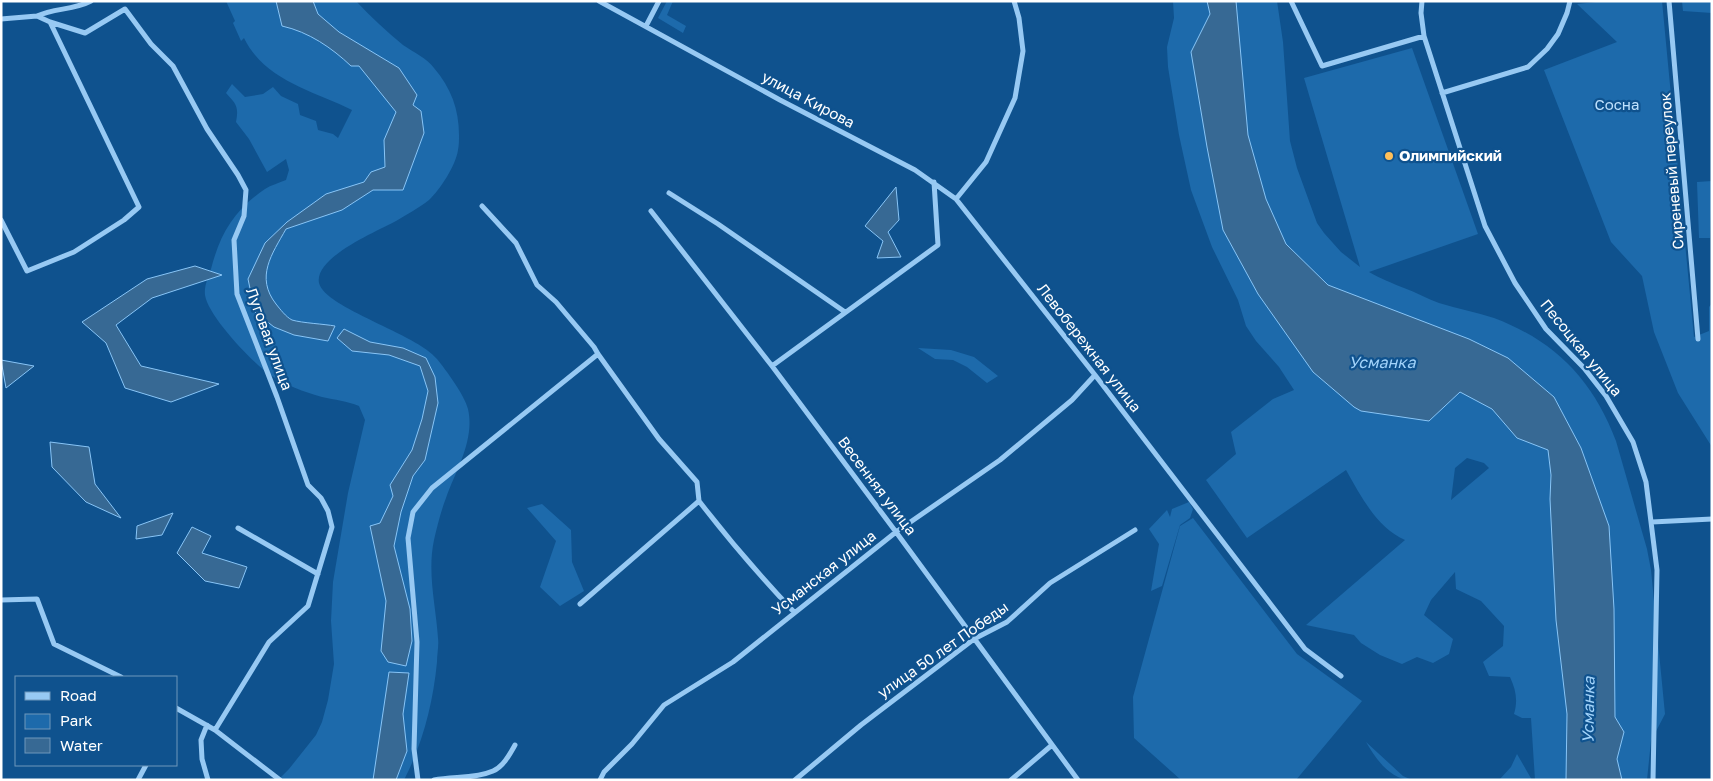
<svg xmlns="http://www.w3.org/2000/svg" width="1713" height="781" viewBox="0 0 1713 781" font-family="'Golos Text',sans-serif">
<style>
.green{fill:#1d6aab;fill-rule:evenodd}
.water{fill:#376994;stroke:#88c5f7}
.lines{fill:none;stroke-linecap:round;stroke-linejoin:round}
.street{stroke:#97c9f3;stroke-width:5}
.poi-dot{fill:#ffc059;stroke:#0f528e;stroke-width:2}
.labels{text-anchor:middle;stroke-width:4.5;stroke-linejoin:round;paint-order:stroke}
.street-label{font-size:15px;fill:#fff;stroke:#0f528e}
.park-label{font-size:15px;fill:#bee1fe;stroke:#0f528e}
.poi-label{font-size:15px;font-weight:bold;fill:#fff;stroke:#0f528e;text-anchor:start}
.water-label{font-size:16px;font-style:italic;fill:#a2d3fa;stroke:#0f528e}
</style>
<rect width="100%" height="100%" fill="#0f528e"/>
<path class="green" d="M 226,1 L 356,1 C 371,17 386,31 403,45 C 413,52 427,58 434,68 C 451,88 459,109 459,135 C 459,140 459,145 458,150 C 456,165 440,190 429,200 C 419,208 406,215 396,221 C 378,231 314,257 319,283 C 325,308 417,334 437,359 C 446,370 465,396 468,409 C 475,440 456,470 446,498 C 441,511 437,527 434,540 C 427,573 436,606 438,638 C 439,646 437,654 437,662 C 433,703 423,743 404,780 L 278,780 L 289,769 L 316,735 L 322,722 L 328,700 L 334,664 L 331,621 L 333,582 L 348,493 L 365,420 L 359,406 C 347,401 335,400 322,397 C 304,392 285,385 269,374 C 252,362 208,316 205,295 C 204,287 208,277 211,269 C 220,234 234,210 265,189 C 271,185 279,183 286,180 L 289,170 L 286,159 L 267,172 L 249,139 L 236,122 C 239,106 236,104 226,93 L 232,84 L 245,97 L 263,94 L 273,87 L 281,96 L 298,104 L 300,115 L 316,121 L 318,130 L 333,134 L 338,138 L 352,110 C 314,91 265,81 244,38 L 241,41 L 233,23 L 235,21 Z
M 667,1 L 673,1 L 667,15 L 686,26 L 683,33 L 658,18 Z
M 1173,1 L 1277,1 L 1283,42 L 1290,141 L 1297,168 L 1317,223 L 1324,233 L 1341,252 L 1360,267 L 1304,78 L 1412,48 L 1478,234 L 1369,272 C 1381,279 1392,283 1404,288 C 1416,292 1427,299 1439,303 C 1458,309 1476,312 1494,318 C 1555,341 1593,380 1616,441 L 1647,549 L 1651,570 L 1665,714 L 1651,741 L 1647,780 L 1535,780 L 1531,718 L 1522,718 L 1514,714 C 1518,701 1516,690 1510,677 L 1489,676 L 1483,662 L 1503,646 L 1504,626 L 1481,601 L 1456,589 L 1455,572 L 1431,600 L 1424,615 L 1453,639 L 1449,654 L 1433,663 L 1417,657 L 1402,664 L 1380,655 L 1361,643 L 1354,635 L 1306,625 L 1405,540 C 1376,527 1361,496 1346,470 L 1247,538 L 1206,480 L 1236,454 L 1231,432 L 1273,399 L 1294,390 L 1279,367 L 1256,341 L 1246,326 L 1238,300 L 1212,247 L 1191,190 L 1179,135 L 1168,67 L 1167,47 L 1174,18 ZM 1467,458 L 1484,463 L 1489,468 L 1451,500 L 1455,468 Z
M 1605,1 L 1662,1 L 1694,337 L 1709,331 L 1709,307 L 1712,303 L 1712,447 L 1678,393 L 1654,332 L 1642,276 L 1611,242 L 1544,70 L 1617,42 L 1577,4 Z
M 1682,1 L 1712,1 L 1712,13 L 1683,11 Z
M 1712,181 L 1710,238 L 1699,238 L 1697,182 Z
M 918,348 L 951,350 L 974,357 L 998,376 L 987,383 L 967,367 L 953,360 L 935,359 Z
M 1189,502 L 1193,509 L 1190,518 L 1180,525 L 1162,586 L 1151,591 L 1159,544 L 1149,529 L 1167,510 L 1170,517 L 1172,509 Z
M 542,504 L 571,530 L 572,562 L 584,591 L 560,606 L 540,587 L 556,541 L 527,508 Z
M 1193,518 L 1297,654 L 1362,701 L 1296,780 L 1181,780 L 1134,738 L 1133,697 L 1180,526 Z
M 1366,742 L 1403,776 L 1412,780 C 1390,780 1376,759 1366,742 Z
M 1517,754 L 1532,780 L 1499,780 L 1511,767 Z"/>
<path class="water" d="M 276,1 L 313,1 L 318,14 L 339,32 L 399,68 L 417,95 L 413,105 L 421,111 L 424,133 L 403,190 L 373,190 L 342,210 L 286,229 C 272,254 255,277 276,304 C 280,309 286,317 292,320 C 302,323 324,324 335,326 L 328,341 L 294,335 L 274,327 L 255,312 L 248,279 L 265,243 L 287,222 L 326,194 L 364,182 L 371,172 L 385,167 L 384,140 L 396,112 L 359,66 L 351,66 C 332,48 309,32 282,26 Z
M 1207,1 L 1236,1 L 1248,135 L 1266,199 L 1286,244 L 1328,285 L 1469,339 L 1508,358 L 1554,397 L 1581,448 L 1609,526 L 1614,609 L 1615,717 L 1624,732 L 1617,759 L 1622,780 L 1566,780 L 1567,714 L 1556,620 L 1550,499 L 1551,475 L 1548,450 L 1517,438 L 1492,409 L 1460,392 L 1429,421 L 1361,411 L 1354,407 L 1313,372 L 1258,294 L 1223,230 L 1207,147 L 1191,52 L 1210,14 Z
M 896,187 L 899,220 L 888,232 L 901,257 L 877,258 L 883,241 L 865,226 Z
M 195,266 L 222,275 L 152,298 L 116,325 L 141,366 L 219,384 L 171,402 L 125,388 L 106,343 L 82,322 L 147,279 Z
M 344,329 L 370,342 L 403,348 L 426,358 L 435,377 L 438,403 L 425,460 L 413,476 L 401,512 L 394,546 L 410,609 L 412,641 L 406,666 L 388,662 L 381,651 L 386,601 L 370,526 L 380,523 L 393,496 L 390,485 L 412,450 L 422,419 L 428,391 L 420,366 L 389,355 L 352,351 L 337,338 Z
M 1,360 L 34,366 L 6,388 Z
M 50,442 L 89,447 L 95,484 L 121,518 L 86,502 L 52,467 Z
M 173,513 L 162,535 L 136,539 L 137,526 Z
M 192,527 L 211,536 L 202,553 L 247,567 L 239,588 L 205,581 L 177,553 Z
M 389,672 L 409,673 L 403,714 L 407,751 L 396,780 L 373,780 Z"/>
<g class="lines">
<path class="street" d="M 599,1 L 780,100 L 915,170 L 956,199
M 1014,1 L 1019,18 L 1023,51 L 1015,98 L 986,162 L 956,199 L 1095,375 L 1305,649 L 1341,676
M 1291,1 L 1322,66 L 1424,36
M 1422,1 L 1421,13 L 1424,36 L 1485,226 L 1515,283 L 1546,329 L 1584,368 L 1606,396 L 1633,442 L 1646,482 L 1657,570 L 1653,780
M 1669,1 L 1698,339
M 37,16 C 54,8 74,10 91,1
M 1,19 L 37,16 L 50,22 L 85,33 L 125,9 L 151,44 L 173,66 L 207,129 L 238,175 L 246,190 L 244,216 L 234,240 L 237,294 L 277,397 L 308,485 L 321,498 L 328,511 L 332,527 L 308,606 L 269,642 L 215,730
M 646,26 L 659,1
M 1442,93 L 1528,67 L 1547,49 L 1558,34 L 1567,13 L 1570,1
M 669,193 L 718,224 L 845,312
M 482,206 L 516,243 L 537,285 L 556,302 L 594,347 L 598,354 L 659,439 L 697,482 L 699,501
M 651,211 L 772,366 L 896,532 L 1078,780
M 1,220 L 27,271 L 74,252 L 124,220 L 139,207 L 50,22
M 772,366 L 938,245 L 934,182
M 1652,522 L 1712,519
M 238,528 L 318,574
M 1,600 L 37,599 L 54,644 L 121,677
M 580,604 L 699,501 C 729,540 760,576 794,612
M 176,708 L 215,730 L 280,780
M 207,725 L 201,740 L 202,759 L 208,780
M 138,780 L 146,765
M 418,780 L 414,749 L 417,642 L 408,538 L 413,512 L 432,488 L 598,354
M 434,780 C 453,776 475,779 493,771 C 503,767 510,754 515,745
M 600,780 L 604,772 L 632,744 L 664,705 L 733,662 L 896,532 L 1000,460 L 1072,400 L 1095,375
M 795,780 L 861,725 L 974,639 L 1007,622 L 1050,583 L 1135,530
M 1011,780 L 1052,745"/>
</g>
<circle class="poi-dot" cx="1389" cy="156" r="5"/>
<g class="labels">
<g class="street-label">
<text transform="translate(808 100) rotate(28)" y="5">улица Кирова</text>
<text transform="translate(1672 171) rotate(-95)" y="5">Сиреневый переулок</text>
<text transform="translate(269 339) rotate(70)" y="5">Луговая улица</text>
<text transform="translate(1089 348) rotate(52)" y="5">Левобережная улица</text>
<text transform="translate(1581 348) rotate(51)" y="5">Песоцкая улица</text>
<text transform="translate(877 486) rotate(53)" y="5">Весенняя улица</text>
<text transform="translate(824 573) rotate(-38)" y="5">Усманская улица</text>
<text transform="translate(943 650) rotate(-35)" y="5">улица 50 лет Победы</text>
</g>
<g class="park-label">
<text x="1617" y="110">Сосна</text>
</g>
<g class="poi-label">
<text x="1399" y="161">Олимпийский</text>
</g>
<g class="water-label">
<text x="1382" y="368">Усманка</text>
<text transform="translate(1588 710) rotate(-89)" y="6">Усманка</text>
</g>
</g>
<rect width="1713" height="781" fill="none" stroke="#ffffff" stroke-width="5"/>
<rect x="15" y="676" width="162" height="90" fill="#0f528e" stroke="#6f97bb"/>
<rect x="25" y="692" width="25" height="8" fill="#97c9f3" stroke="#6f97bb"/>
<text x="60" y="701" font-size="15" fill="#ffffff">Road</text>
<rect x="25" y="714" width="25" height="15" fill="#1d6aab" stroke="#6f97bb"/>
<text x="60" y="726" font-size="15" fill="#ffffff">Park</text>
<rect x="25" y="738" width="25" height="15" fill="#376994" stroke="#6f97bb"/>
<text x="60" y="751" font-size="15" fill="#ffffff">Water</text>
</svg>
